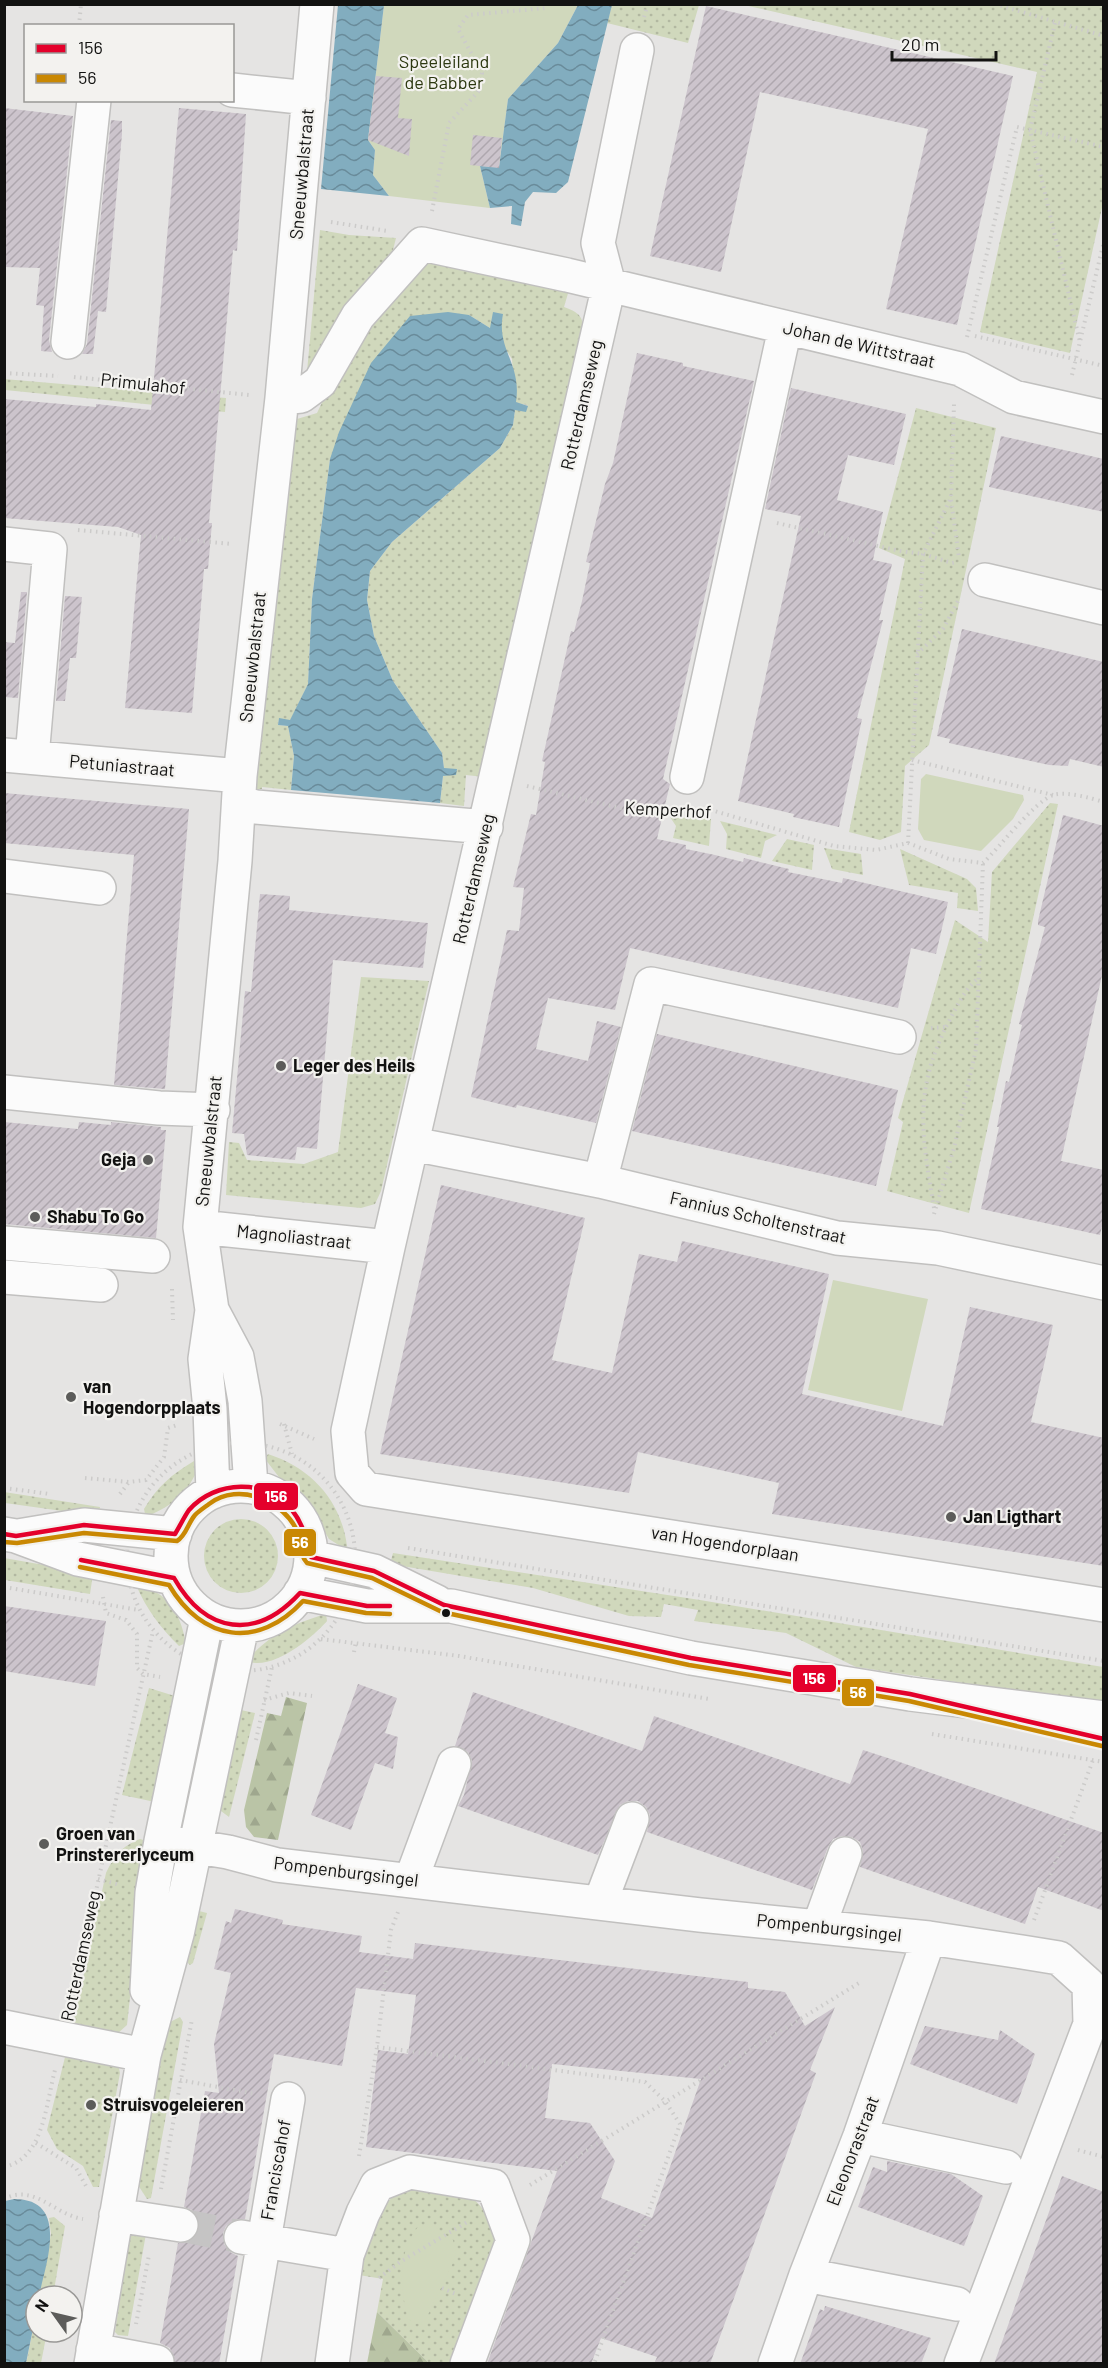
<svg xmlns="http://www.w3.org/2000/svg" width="1108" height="2368" viewBox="0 0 1108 2368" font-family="Barlow,sans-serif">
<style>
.grass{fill:url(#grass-dots)}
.forest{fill:url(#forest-firs)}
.green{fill:#d0d8bc}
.water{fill:url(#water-waves)}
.building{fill:url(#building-hatch);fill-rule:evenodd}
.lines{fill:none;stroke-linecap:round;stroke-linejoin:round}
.minor-tunnel{stroke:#c5c4c4;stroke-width:33;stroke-dasharray:33 16;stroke-linecap:butt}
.minor-casing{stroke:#c1c0bf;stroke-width:36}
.path{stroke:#cccbca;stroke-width:4;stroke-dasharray:1.5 4.5;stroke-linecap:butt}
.minor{stroke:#fbfbfb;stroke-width:33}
.bus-1-casing{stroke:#f3f2ef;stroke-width:9}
.bus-2-casing{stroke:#f3f2ef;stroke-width:9}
.bus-1{stroke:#e4002b;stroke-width:4.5}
.bus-2{stroke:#c98803;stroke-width:4.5}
.poi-dot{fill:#5c5c5a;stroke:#f3f2ef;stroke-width:2}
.bus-dot{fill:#121211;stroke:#f3f2ef;stroke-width:2}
.labels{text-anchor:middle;stroke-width:4.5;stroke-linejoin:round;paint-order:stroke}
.park-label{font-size:18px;fill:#2c3810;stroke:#f3f2ef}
.street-label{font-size:18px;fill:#121211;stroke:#f3f2ef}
.poi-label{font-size:18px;font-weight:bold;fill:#121211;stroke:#f3f2ef;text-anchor:start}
.line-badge{stroke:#f3f2ef;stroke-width:2}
.badge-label{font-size:16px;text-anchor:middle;font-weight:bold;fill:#fff}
</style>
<defs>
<pattern id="grass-dots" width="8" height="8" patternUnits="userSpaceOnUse" patternTransform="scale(1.5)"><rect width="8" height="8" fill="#d0d8bc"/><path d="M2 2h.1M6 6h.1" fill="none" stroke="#b2b8a1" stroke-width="1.8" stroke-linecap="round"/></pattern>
<pattern id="forest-firs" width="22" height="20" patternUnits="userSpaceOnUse" patternTransform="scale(1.5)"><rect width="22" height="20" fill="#bac4a6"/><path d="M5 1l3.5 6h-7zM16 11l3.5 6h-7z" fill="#9fa78e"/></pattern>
<pattern id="water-waves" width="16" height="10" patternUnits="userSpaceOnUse" patternTransform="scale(1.5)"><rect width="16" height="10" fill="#82adbf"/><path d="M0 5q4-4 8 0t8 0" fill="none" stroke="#698b9a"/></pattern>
<pattern id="building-hatch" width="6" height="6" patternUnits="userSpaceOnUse" patternTransform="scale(1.5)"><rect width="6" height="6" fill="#ccc4cc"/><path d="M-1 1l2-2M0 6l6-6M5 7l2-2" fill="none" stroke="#aea7ae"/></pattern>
</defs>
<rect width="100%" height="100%" fill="#e5e4e3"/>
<path class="grass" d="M 612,5 L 699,5 L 688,43 L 607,23 Z
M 744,5 L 1103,5 L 1103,203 L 1070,353 L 980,332 L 1037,72 Z
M 320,230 L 349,235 L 396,238 L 389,266 L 307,372 Z
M 453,261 L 569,290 L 564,307 C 581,313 584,318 583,335 L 484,777 L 466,775 L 464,806 L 440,803 L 444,768 L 442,753 L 393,681 L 374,636 L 367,600 L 370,571 L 392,542 L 500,448 L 513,425 L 515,410 L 528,405 L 515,403 L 512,359 L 503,345 L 500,329 L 490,328 L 469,315 L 330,459 L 312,599 L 308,684 L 290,721 L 279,719 L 278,725 L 288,726 L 294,756 L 291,790 L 262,787 L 262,789 L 256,789 L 297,419 L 317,413 L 347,350 L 425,263 Z
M 4,379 L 226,398 L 225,412 L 5,390 Z
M 916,408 L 996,428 L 929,745 L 905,766 L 901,832 L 880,840 L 849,832 L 905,559 L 879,548 Z
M 1050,803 L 1058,804 L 969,1213 L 887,1191 L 903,1122 L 898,1118 L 955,920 L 988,942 L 992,872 Z
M 670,817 L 711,819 L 709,846 L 673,838 L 676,826 Z
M 720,821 L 777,835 L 765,841 L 761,858 L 726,849 L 727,834 Z
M 787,839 L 814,845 L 812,870 L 772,861 Z
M 824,848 L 861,854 L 863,875 L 832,869 Z
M 900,849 L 967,879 L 976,888 L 978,911 L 957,908 L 958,893 L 909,885 Z
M 361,977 L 429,981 L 381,1191 L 375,1204 L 361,1208 L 226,1195 L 229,1142 L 239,1143 L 247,1160 L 304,1164 L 338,1152 Z
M 268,1454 C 311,1468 341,1500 347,1546 L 345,1549 L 329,1539 L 312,1510 L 299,1495 L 282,1481 L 265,1459 Z
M 194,1461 L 199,1466 C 188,1493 175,1504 148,1516 L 145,1514 L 144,1509 C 157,1487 172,1474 194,1461 Z
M 4,1492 L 100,1507 L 98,1516 L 5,1503 Z
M204 1556a37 37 0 1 1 74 0a37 37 0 1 1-74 0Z
M 393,1553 L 700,1600 L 1103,1667 L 1103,1704 L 856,1667 L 786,1633 L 694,1621 L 698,1610 L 664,1604 L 661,1617 L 629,1616 L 533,1588 L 390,1564 Z
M 4,1558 L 90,1573 L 93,1574 L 90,1594 L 5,1580 Z
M 136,1585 C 169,1593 179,1610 186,1643 L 179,1646 C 160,1627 147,1610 136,1585 Z
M 326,1614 L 327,1621 C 312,1638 275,1669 250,1662 L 250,1657 C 272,1633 295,1623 326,1614 Z
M 149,1688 L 178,1697 L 155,1802 L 122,1795 Z
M 236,1709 L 255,1713 L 229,1817 L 221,1811 L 219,1804 Z
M 140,1839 L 147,1841 L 127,2025 L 117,2034 L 73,2024 L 106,1873 C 114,1856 122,1846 140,1839 Z
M 191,1909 L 207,1913 L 193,1963 L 190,1965 L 181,1956 Z
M 180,2017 L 183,2022 L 151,2198 L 147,2199 L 138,2185 L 168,2023 Z
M 67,2049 L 118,2064 L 120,2073 L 99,2187 L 93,2187 L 83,2166 L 57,2149 L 47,2130 Z
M 402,2188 L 462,2189 C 468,2195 477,2201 482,2208 C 514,2256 481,2317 464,2363 L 429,2363 L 377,2312 L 383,2279 L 353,2274 L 377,2212 Z
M 54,2217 L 65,2226 L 53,2296 L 39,2296 L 51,2234 L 49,2218 Z
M 147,2228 L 128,2336 L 118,2335 L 115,2332 L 130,2232 Z
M 36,2314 L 36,2332 L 47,2332 L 41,2363 L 26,2364 Z"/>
<path class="forest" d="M 286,1697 L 307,1703 L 278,1840 L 254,1837 L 246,1827 L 244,1810 L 267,1713 L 281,1716 Z
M 377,2312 L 429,2363 L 367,2363 Z"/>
<path class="green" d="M 384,5 L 578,5 L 558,43 L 508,99 L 499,168 L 480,166 L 490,208 L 389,196 L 373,175 L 375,150 L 368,140 Z
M 926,774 L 1023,795 L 1024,800 L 1013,819 L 981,851 L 924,840 L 918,829 L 921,779 Z
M 833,1280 L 928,1299 L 902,1411 L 808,1390 Z
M 433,2226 L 453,2240 L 456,2253 L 452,2265 L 425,2321 L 416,2324 L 408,2319 C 400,2287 397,2255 417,2228 Z"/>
<path class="water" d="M 338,5 L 384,5 L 368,140 L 375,150 L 373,175 L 389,196 L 321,189 Z
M 578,5 L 612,5 L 568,182 L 556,193 L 533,192 L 525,202 L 521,226 L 511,224 L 512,206 L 490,208 L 480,166 L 499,167 L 508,99 L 558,43 Z
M 448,312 L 469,315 L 490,328 L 493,312 L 503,314 C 496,350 522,363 516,402 L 528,406 L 526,412 L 515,410 L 513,425 L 500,448 L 392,542 L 370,571 L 367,600 L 374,636 L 393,681 L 442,753 L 444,768 L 457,769 L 456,775 L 443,776 L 440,803 L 291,790 L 294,756 L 288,726 L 278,725 L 279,718 L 290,720 L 308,684 L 312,599 L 330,459 L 339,432 L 371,363 L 410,316 Z
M 14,2199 C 70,2199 46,2263 39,2296 L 36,2296 L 36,2314 L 26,2363 L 5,2363 L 5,2201 Z"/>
<path class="building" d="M 706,6 L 1013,76 L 957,325 L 886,309 L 928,129 L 760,92 L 721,272 L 650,256 Z
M 376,76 L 402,78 L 398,118 L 412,119 L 409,156 L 368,140 Z
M 4,108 L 73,116 L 49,340 L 52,352 L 41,351 L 44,306 L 36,305 L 40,268 L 4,267 Z
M 179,108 L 246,114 L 237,251 L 233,250 L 209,523 L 212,523 L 208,569 L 204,569 L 192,713 L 125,708 L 141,535 L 118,527 L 4,518 L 4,399 L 96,407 L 96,404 L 151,410 Z
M 111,120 L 122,121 L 122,134 L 106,312 L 98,311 L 93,354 L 82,354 L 87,344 Z
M 473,135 L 502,138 L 499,168 L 470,165 Z
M 637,353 L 683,363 L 683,366 L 754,381 L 663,779 L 670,784 L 657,839 L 686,845 L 686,849 L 715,855 L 743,862 L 744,858 L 789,869 L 788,872 L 842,883 L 843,878 L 948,902 L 936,954 L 911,948 L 898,1008 L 630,948 L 615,1010 L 548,998 L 536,1049 L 588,1061 L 597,1021 L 621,1027 L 596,1123 L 517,1105 L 516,1108 L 471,1097 L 507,930 L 519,931 L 524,888 L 513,887 L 531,814 L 536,815 L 545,762 L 542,761 L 571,631 L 574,632 L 582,601 L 590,563 L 586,562 L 605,484 L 613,463 Z
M 791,388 L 906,414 L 894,465 L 848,455 L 837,500 L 883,512 L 873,560 L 892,564 L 879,620 L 883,620 L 857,718 L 862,719 L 839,827 L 793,817 L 794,814 L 738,801 L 801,516 L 765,509 Z
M 1001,436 L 1104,459 L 1104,512 L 989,487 Z
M 21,592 L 27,592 L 18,698 L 4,697 L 4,642 L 15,643 Z
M 65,596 L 82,597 L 76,658 L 70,658 L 65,701 L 56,701 Z
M 962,629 L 1104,662 L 1104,767 L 1070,759 L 1068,766 L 1049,765 L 949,743 L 950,739 L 937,736 Z
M 4,793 L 189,809 L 165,1089 L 114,1085 L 134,855 L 4,843 Z
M 1063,815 L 1104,826 L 1104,966 L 1061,1161 L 1104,1170 L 1104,1218 L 1100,1235 L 981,1209 L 999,1127 L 997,1127 L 1006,1081 L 1009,1082 L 1022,1025 L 1019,1024 L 1045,927 L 1038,925 L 1038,921 Z
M 260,894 L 290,896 L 289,910 L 428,923 L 423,968 L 333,960 L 317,1149 L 297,1147 L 295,1160 L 247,1155 L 244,1134 L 232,1133 L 245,991 L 251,992 Z
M 657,1034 L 898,1090 L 876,1186 L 632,1131 Z
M 4,1122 L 78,1129 L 79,1122 L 111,1125 L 111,1122 L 161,1127 L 161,1130 L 166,1130 L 156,1238 L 4,1224 Z
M 441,1185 L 585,1218 L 552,1360 L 612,1373 L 639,1254 L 677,1262 L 682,1241 L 829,1274 L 802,1394 L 943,1426 L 970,1307 L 1053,1325 L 1031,1422 L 1104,1438 L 1104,1566 L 772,1514 L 779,1483 L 638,1452 L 629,1493 L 380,1454 Z
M 4,1606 L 106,1621 L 95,1686 L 4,1671 Z
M 358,1684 L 397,1698 L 385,1733 L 398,1737 L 393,1769 L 375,1763 L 351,1830 L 311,1815 Z
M 473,1692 L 642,1751 L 654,1716 L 850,1784 L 863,1750 L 891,1759 L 1104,1833 L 1104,1911 L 1038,1887 L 1025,1924 L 860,1867 L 863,1851 L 860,1842 L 852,1837 L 842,1836 L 833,1839 L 828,1847 L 812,1890 L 647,1832 L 650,1815 L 646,1807 L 638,1801 L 628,1801 L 620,1805 L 598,1855 L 458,1806 L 464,1795 L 472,1761 L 468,1752 L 455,1746 Z
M 235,1909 L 283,1920 L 282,1924 L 362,1936 L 359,1952 L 413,1959 L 415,1943 L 748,1982 L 748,1988 L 785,1992 L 805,2026 L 835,2007 L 810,2070 L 816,2073 L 710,2364 L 654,2364 L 657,2357 L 601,2338 L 591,2364 L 487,2364 L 557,2171 L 366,2147 L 378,2050 L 408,2054 L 416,1995 L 356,1988 L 342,2066 L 274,2054 L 245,2219 L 234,2220 L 226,2226 L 223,2233 L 224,2244 L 230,2252 L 238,2256 L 219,2364 L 175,2364 L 170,2348 L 160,2343 L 178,2243 L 188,2242 L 196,2236 L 199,2228 L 198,2218 L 192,2210 L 184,2207 L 205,2091 L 219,2093 L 214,2044 L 231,1973 L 214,1969 L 226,1921 L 231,1923 ZM 552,2064 L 701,2079 L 652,2218 L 601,2198 L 615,2161 L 590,2123 L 545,2118 Z
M 925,2026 L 998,2040 L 1000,2030 L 1035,2054 L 1017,2104 L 910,2064 Z
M 887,2161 L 951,2174 L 983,2196 L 964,2246 L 858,2207 L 873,2167 L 887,2172 Z
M 1062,2176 L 1104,2192 L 1104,2364 L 994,2364 Z
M 825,2306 L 931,2338 L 921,2364 L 800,2364 L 820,2309 L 824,2311 Z"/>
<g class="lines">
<path class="minor-tunnel" d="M 181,2225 L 241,2237"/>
<defs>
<path id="minor" d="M 637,50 L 598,243 L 609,285 L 388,1247 L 348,1431 L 352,1473 L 366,1489 L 1104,1605
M 232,90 L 309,98
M 68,342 L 94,100
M 282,398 L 301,396 L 320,382 L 358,316 L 422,244 L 567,275 L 960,369 L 1014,397 L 1104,417
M 4,544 L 50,549 L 32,757
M 985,580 L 1104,608
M 4,755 L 240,776
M 687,777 L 785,328
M 240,803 L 256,807 L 486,827
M 4,876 L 99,888
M 4,1092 L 159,1108 L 213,1110
M 413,1144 L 600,1181 L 837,1238 L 938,1248 L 1104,1283
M 600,1181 L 651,984 L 899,1037
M 200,1227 L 388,1247
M 4,1243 L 153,1256
M 4,1277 L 101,1285
M 212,1310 L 237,1357 L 245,1401 L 251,1486
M171 1556a70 70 0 1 1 140 0a70 70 0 1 1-140 0Z
M 213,1492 L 210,1409 L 205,1359 L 212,1310 L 200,1227 L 235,861 L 240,776 L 282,398 L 317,4
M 4,1534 L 16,1536 L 78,1559 L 174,1578
M 18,1536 L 84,1525 L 175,1534
M 311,1557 L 374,1571 L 437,1602
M 300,1593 L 367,1606 L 451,1606 L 691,1658 L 910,1694 L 1104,1718
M 161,1841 L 228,1852 L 277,1865 L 700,1915 L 929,1938 L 1022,1952 L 1059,1958 L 1089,1985 L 1090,2024 L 961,2364
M 411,1880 L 454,1764
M 600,1903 L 632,1819
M 819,1926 L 845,1854
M 147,1990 L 152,1893 L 161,1841 L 207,1618
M 4,2027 L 144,2055
M 860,2136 L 1006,2167
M 116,2215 L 181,2225
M 241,2237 L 347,2255
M 806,2275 L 957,2304
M 93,2350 L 157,2362
M 91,2364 L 144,2055 L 177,1934 L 242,1626
M 243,2364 L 288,2099
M 332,2364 L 347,2255 L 363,2213 L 377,2185 L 410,2172 L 493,2186 L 513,2240 L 467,2364
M 775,2364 L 806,2275 L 860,2136 L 929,1938"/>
</defs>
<use href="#minor" class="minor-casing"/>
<path class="path" d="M 995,4 L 1104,36
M 644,17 L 648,4
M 1055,23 L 1030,130 L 1080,342
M 79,26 L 81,4
M 432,211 L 449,123 L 478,92 L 482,73 L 458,29 L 468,15 L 546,8 L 546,4
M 331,222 L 388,231
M 975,336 L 1104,366
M 967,337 L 1017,127 L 1104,147
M 4,373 L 58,376
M 1072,375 L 1104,241
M 74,377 L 249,395
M 951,500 L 959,558
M 777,523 L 900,551 L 923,554 L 952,563 L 957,562
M 78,530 L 232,544
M 917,654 L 943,629 L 958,601
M 912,760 L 1053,795
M 527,786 L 624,809 L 673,810
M 698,810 L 711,810 L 834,846 L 876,850 L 908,843 L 949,859 L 983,863 C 999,848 1034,802 1053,795 C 1067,791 1090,798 1104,802
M 908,843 L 923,554 L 951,498 L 954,404
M 931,1028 L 946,1027
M 934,1208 C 922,1136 913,1093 947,1025 C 956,1008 963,992 977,979
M 934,1214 L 954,1148 L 976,1049 L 983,863
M 172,1289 L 173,1320
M 280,1424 L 314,1439
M 284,1424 L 292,1454
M127 1557a114 114 0 1 1 228 0a114 114 0 1 1-228 0Z
M 85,1478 L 129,1482 L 146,1480 L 164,1457 L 168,1428 L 177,1425
M 4,1488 L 50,1494
M 120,1494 L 129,1482
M 408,1548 L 1104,1661
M 4,1587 L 139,1610
M 103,1597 L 106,1613 L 126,1620 L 137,1634 L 137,1668 L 143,1674 L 160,1677
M 321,1639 L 459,1656 L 709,1699
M 354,1652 L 356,1641
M 264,1700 L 289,1693 L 312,1696
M 932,1734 L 1104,1762
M 256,1740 L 272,1667
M 109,1830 L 129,1834
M 98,1879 L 120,1885
M 1034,1920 L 1093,1760
M 71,2005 L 153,1631
M 377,2047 L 645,2082 L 665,2101 L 680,2124 L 594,2364
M 180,2080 L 256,2094
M 36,2143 L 76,2168 L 86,2186
M 1078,2150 L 1104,2157
M 359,2156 L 377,2047 L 391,1930 L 398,1912
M 4,2167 C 44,2159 46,2103 55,2070
M 530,2185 L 859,1983
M 161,2189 L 192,2019
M 4,2199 C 34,2183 55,2215 83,2219
M 379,2278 L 400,2262 L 469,2221
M 442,2288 L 458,2295
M 136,2324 L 149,2255"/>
<use href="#minor" class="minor"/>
<defs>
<path id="bus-1" d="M 4,1534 L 16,1536 L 84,1525 L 175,1534 C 180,1526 184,1517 189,1510 C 215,1480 267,1478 292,1510 C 303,1524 307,1540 311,1557 L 374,1571 L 444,1605 L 691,1658 L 910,1694 L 1104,1739
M 81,1560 L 174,1578 C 206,1634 256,1641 300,1593 L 367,1606 L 390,1606"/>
<path id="bus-2" d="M 4,1542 L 17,1543 L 84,1533 L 177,1541 C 186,1536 188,1523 195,1515 C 199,1511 205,1507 209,1504 C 239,1481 285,1501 298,1533 C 301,1543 300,1556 307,1563 L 372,1578 L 442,1612 L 689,1665 L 909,1701 L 1102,1746
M 80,1567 L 169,1585 C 202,1641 258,1650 303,1601 L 366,1613 L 390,1614"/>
</defs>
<use href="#bus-1" class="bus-1-casing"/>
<use href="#bus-2" class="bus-2-casing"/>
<use href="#bus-1" class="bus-1"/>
<use href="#bus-2" class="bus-2"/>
</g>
<g class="poi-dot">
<circle cx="281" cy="1066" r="6"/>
<circle cx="148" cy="1160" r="6"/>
<circle cx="35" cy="1217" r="6"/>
<circle cx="71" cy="1397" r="6"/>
<circle cx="951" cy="1517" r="6"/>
<circle cx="44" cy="1844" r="6"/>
<circle cx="91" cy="2105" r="6"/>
</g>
<circle class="bus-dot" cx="446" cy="1613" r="5"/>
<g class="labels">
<g class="park-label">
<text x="444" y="68">Speeleiland<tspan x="444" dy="21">de Babber</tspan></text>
</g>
<g class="street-label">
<text transform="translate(302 174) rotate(-85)" y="6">Sneeuwbalstraat</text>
<text transform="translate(859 345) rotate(13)" y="6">Johan de Wittstraat</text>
<text transform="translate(143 384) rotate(6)" y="6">Primulahof</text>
<text transform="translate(582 405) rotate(-77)" y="6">Rotterdamseweg</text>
<text transform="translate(253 657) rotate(-84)" y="6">Sneeuwbalstraat</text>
<text transform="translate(122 766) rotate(5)" y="6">Petuniastraat</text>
<text transform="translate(668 810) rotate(3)" y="6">Kemperhof</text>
<text transform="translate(474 879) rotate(-77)" y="6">Rotterdamseweg</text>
<text transform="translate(209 1141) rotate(-84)" y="6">Sneeuwbalstraat</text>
<text transform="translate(758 1218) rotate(13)" y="6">Fannius Scholtenstraat</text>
<text transform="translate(294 1237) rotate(6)" y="6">Magnoliastraat</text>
<text transform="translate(725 1544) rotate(9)" y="6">van Hogendorplaan</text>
<text transform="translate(346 1872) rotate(7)" y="6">Pompenburgsingel</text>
<text transform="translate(829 1928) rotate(6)" y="6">Pompenburgsingel</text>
<text transform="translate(81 1956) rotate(-78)" y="6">Rotterdamseweg</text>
<text transform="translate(853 2151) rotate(-69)" y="6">Eleonorastraat</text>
<text transform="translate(276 2170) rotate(-80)" y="6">Franciscahof</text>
</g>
<g class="poi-label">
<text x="293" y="1072">Leger des Heils</text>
<text x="136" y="1166" text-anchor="end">Geja</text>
<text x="47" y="1223">Shabu To Go</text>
<text x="83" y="1393">van<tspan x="83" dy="21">Hogendorpplaats</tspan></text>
<text x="963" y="1523">Jan Ligthart</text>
<text x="56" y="1840">Groen van<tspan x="56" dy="21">Prinstererlyceum</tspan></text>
<text x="103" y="2111">Struisvogeleieren</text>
</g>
</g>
<g class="line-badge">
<rect x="253" y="1482" width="46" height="29" rx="6" fill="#e4002b"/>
<rect x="283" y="1528" width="34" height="29" rx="6" fill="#c98803"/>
<rect x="792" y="1664" width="45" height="29" rx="6" fill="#e4002b"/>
<rect x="841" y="1678" width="34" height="29" rx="6" fill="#c98803"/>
</g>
<g class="badge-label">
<text x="276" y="1502">156</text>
<text x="300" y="1548">56</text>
<text x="814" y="1684">156</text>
<text x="858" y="1698">56</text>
</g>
<rect width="1108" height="2368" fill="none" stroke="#121211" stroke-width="12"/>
<rect x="24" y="24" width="210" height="78" fill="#f3f2ef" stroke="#999896" stroke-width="1.5"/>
<rect x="36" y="44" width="30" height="9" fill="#e4002b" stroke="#999896" stroke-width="1.5"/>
<text x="78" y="54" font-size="18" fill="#121211">156</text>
<rect x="36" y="74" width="30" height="9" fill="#c98803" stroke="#999896" stroke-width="1.5"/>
<text x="78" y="84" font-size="18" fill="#121211">56</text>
<g transform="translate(54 2314) rotate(304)"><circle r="28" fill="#f3f2ef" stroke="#999896" stroke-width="1.5"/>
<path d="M0-4.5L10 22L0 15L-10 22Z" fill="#5c5c5a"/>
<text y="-9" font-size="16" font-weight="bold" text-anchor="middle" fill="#121211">N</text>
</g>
<path d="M892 51v9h104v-9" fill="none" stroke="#121211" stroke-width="3"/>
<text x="901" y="51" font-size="18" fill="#121211" stroke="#f3f2ef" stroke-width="4.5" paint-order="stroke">20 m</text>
</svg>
